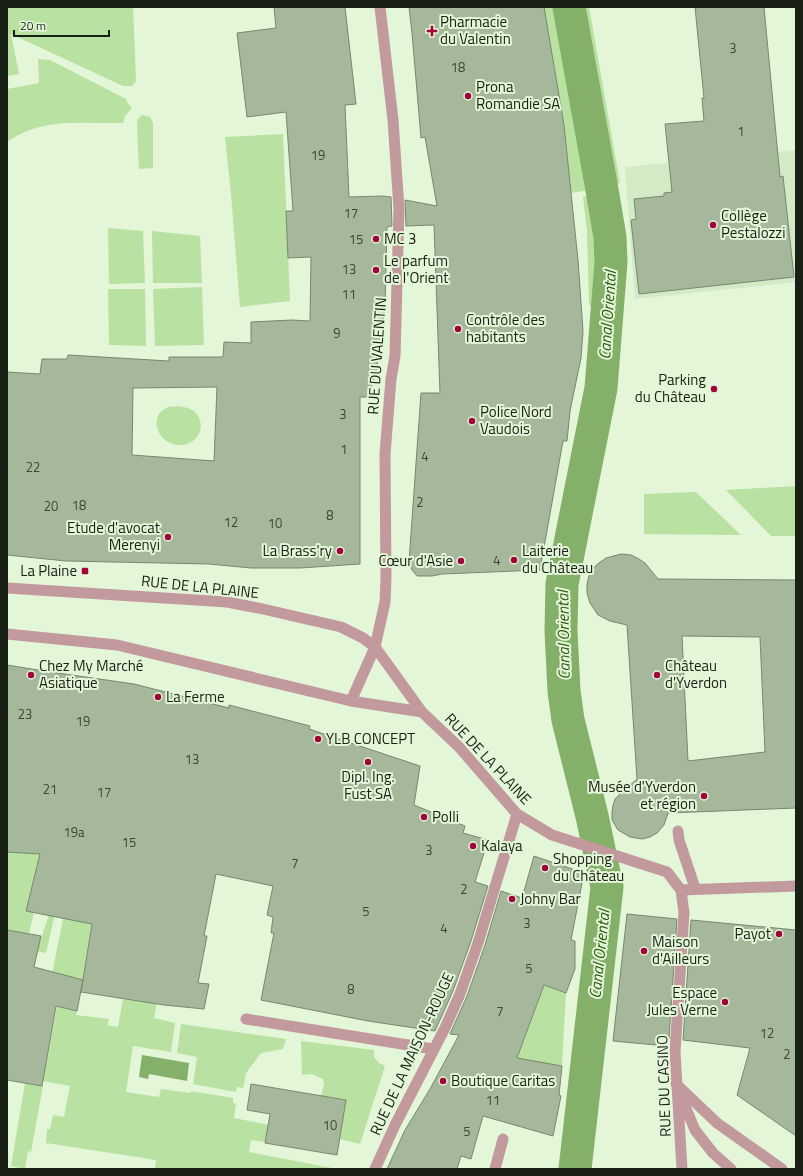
<svg xmlns="http://www.w3.org/2000/svg" width="803" height="1176" viewBox="0 0 803 1176" font-family="'Titillium Web',sans-serif">
<style>
.built{fill:#d2eac6}
.green{fill:#b9e1a2}
.water{fill:#84b069}
.lines{fill:none;stroke-linecap:round;stroke-linejoin:round}
.canal{stroke:#84b069;stroke-width:33}
.building{fill:#a6b89c;stroke:#77886d;fill-rule:evenodd}
.service{stroke:#c2999d;stroke-width:11}
.pedestrian{stroke:#c2999d;stroke-width:11}
.minor{stroke:#c2999d;stroke-width:11}
.poi-dot{fill:#a10239;stroke:#e3f6d8;stroke-width:1.5}
.labels{text-anchor:middle;stroke-width:4;stroke-linejoin:round;paint-order:stroke}
.number-label{font-size:13px;fill:#3c4637}
.poi-label{font-size:15px;fill:#192015;stroke:#e3f6d8;text-anchor:start}
.street-label{font-size:15px;fill:#192015;stroke:#e3f6d8}
.water-label{font-size:16px;font-style:italic;fill:#31590e;stroke:#e3f6d8}
</style>
<rect width="100%" height="100%" fill="#e3f6d8"/>
<path class="built" d="M 796,150 L 796,282 L 635,299 L 625,167 Z"/>
<path class="green" d="M 7,7 L 133,7 L 136,81 L 132,86 L 123,86 L 11,34 L 19,74 L 7,76 Z
M 544,7 L 557,7 L 590,190 L 571,193 L 565,133 Z
M 576,7 L 589,7 L 620,183 L 608,186 Z
M 38,59 L 50,60 L 126,99 L 128,104 L 132,108 L 125,116 L 123,123 C 82,124 42,117 7,142 L 7,89 L 39,83 Z
M 142,115 L 150,117 L 153,123 L 153,168 L 139,169 L 137,124 L 138,119 Z
M 283,134 L 290,301 L 240,307 L 231,194 L 225,137 Z
M 590,195 L 600,256 L 600,340 L 592,332 L 592,308 L 589,304 L 587,230 L 583,197 Z
M 108,228 L 143,231 L 145,283 L 109,284 Z
M 152,231 L 200,236 L 202,283 L 153,283 Z
M 202,287 L 204,345 L 155,346 L 153,289 Z
M 108,289 L 145,289 L 146,346 L 109,345 Z
M 178,406 C 182,407 187,407 190,409 C 201,414 204,428 197,437 C 193,442 187,445 181,445 C 159,446 147,418 166,408 C 169,406 174,407 178,406 Z
M 796,486 L 796,536 L 771,536 L 726,490 Z
M 696,492 L 741,535 L 644,534 L 644,494 Z
M 13,823 L 41,849 L 26,911 L 34,912 L 29,934 L 7,930 L 7,856 Z
M 68,857 L 46,953 L 37,951 Z
M 72,874 L 92,922 L 80,995 L 49,989 Z
M 544,985 L 566,993 L 562,1066 L 516,1062 Z
M 123,999 L 157,1003 L 154,1018 L 175,1023 L 171,1052 L 133,1046 L 126,1092 L 159,1097 L 161,1089 L 191,1093 L 191,1091 L 233,1098 L 233,1103 L 236,1104 L 234,1118 L 268,1125 L 266,1142 L 251,1140 L 249,1152 L 337,1169 L 159,1169 L 155,1168 L 156,1160 L 46,1143 L 47,1129 L 50,1129 L 53,1115 L 64,1117 L 70,1086 L 43,1081 L 57,1006 L 77,1011 L 76,1015 L 109,1019 L 108,1025 L 118,1027 Z
M 181,1024 L 286,1039 L 283,1049 L 261,1053 L 246,1073 L 243,1088 L 237,1087 L 236,1092 L 193,1084 L 197,1057 L 177,1053 Z
M 301,1041 L 374,1050 L 374,1057 L 379,1063 L 385,1066 L 360,1144 L 340,1139 L 346,1100 L 321,1097 L 324,1083 L 323,1079 L 312,1074 L 302,1075 Z
M 25,1083 L 43,1086 L 31,1152 L 28,1151 L 25,1169 L 11,1166 Z"/>
<path class="water" d="M 142,1055 L 189,1063 L 187,1081 L 149,1074 L 148,1079 L 139,1077 Z"/>
<g class="lines">
<path class="canal" d="M 569,7 L 601,184 L 610,237 L 611,262 L 601,388 L 562,584 L 561,631 L 564,691 L 568,720 L 592,816 L 607,887 L 575,1169"/>
</g>
<path class="building" d="M 274,7 L 345,7 L 356,104 L 345,105 L 349,197 L 383,196 L 391,197 L 392,226 L 387,227 L 385,306 L 376,373 L 368,397 L 360,397 L 360,564 L 300,568 L 251,568 L 209,564 L 66,561 L 7,555 L 7,372 L 40,374 L 42,359 L 67,359 L 68,355 L 169,361 L 169,357 L 223,357 L 224,342 L 251,343 L 251,322 L 292,320 L 310,321 L 311,257 L 288,258 L 286,211 L 293,211 L 286,112 L 247,117 L 237,33 L 276,28 ZM 217,387 L 214,461 L 132,455 L 133,388 Z
M 409,7 L 544,7 L 564,125 L 578,260 L 583,331 L 581,358 L 570,411 L 567,441 L 563,441 L 540,570 L 442,574 L 432,576 L 417,576 L 412,570 L 409,562 L 421,393 L 440,393 L 434,225 L 406,226 L 405,200 L 437,206 L 425,137 L 421,138 L 412,33 Z
M 695,7 L 764,7 L 780,177 L 783,176 L 794,277 L 639,294 L 631,220 L 636,219 L 634,199 L 664,196 L 664,193 L 672,192 L 665,124 L 704,121 L 702,98 L 704,98 Z
M 621,554 L 631,555 L 639,559 L 645,563 L 658,579 L 796,580 L 796,808 L 668,813 L 664,825 L 657,833 L 650,837 L 642,839 L 630,837 L 618,830 L 612,820 L 612,812 L 613,805 L 615,799 L 620,794 L 637,779 L 627,625 L 610,621 L 598,615 L 590,603 L 587,593 L 587,584 L 589,576 L 593,568 L 599,563 L 606,558 ZM 682,636 L 760,637 L 765,752 L 688,761 Z
M 7,665 L 44,671 L 134,684 L 229,708 L 229,705 L 310,726 L 309,729 L 420,766 L 414,805 L 465,826 L 463,833 L 488,840 L 475,882 L 488,886 L 471,941 L 453,991 L 435,1031 L 368,1021 L 261,1000 L 274,933 L 271,933 L 273,917 L 267,915 L 273,886 L 216,874 L 204,936 L 207,936 L 198,983 L 209,984 L 204,1009 L 164,1005 L 81,992 L 92,924 L 26,911 L 40,854 L 7,852 Z
M 534,856 L 584,873 L 571,940 L 575,941 L 575,969 L 566,993 L 544,985 L 517,1058 L 562,1066 L 559,1095 L 561,1096 L 553,1136 L 483,1116 L 471,1159 L 461,1156 L 457,1169 L 387,1169 L 405,1130 L 430,1089 L 459,1035 L 450,1034 L 467,996 L 485,945 L 501,891 L 522,898 Z
M 627,914 L 677,919 L 669,1039 L 657,1037 L 656,1045 L 613,1041 Z
M 691,920 L 796,930 L 796,1136 L 737,1095 L 750,1048 L 683,1040 Z
M 7,930 L 41,936 L 34,967 L 83,980 L 77,1011 L 56,1006 L 42,1086 L 7,1080 Z
M 251,1084 L 346,1100 L 337,1155 L 265,1143 L 270,1114 L 247,1110 Z"/>
<g class="lines">
<path class="service" d="M 246,1019 L 433,1049"/>
<path class="pedestrian" d="M 678,831 L 679,840 L 695,888
M 681,890 L 796,886"/>
<path class="minor" d="M 7,588 L 227,602 L 263,609 L 341,627 L 363,638 L 375,647 L 422,712 L 459,747 L 517,814 L 552,835 L 667,872 L 681,890 L 684,913 L 675,1052 L 682,1169
M 7,634 L 117,645 L 351,701 L 422,712
M 351,701 L 375,647 L 385,602 L 386,578 L 385,454 L 391,379 L 395,356 L 399,209 L 393,120 L 380,7
M 676,1084 L 717,1123 L 782,1169
M 680,1094 L 695,1130 L 713,1153 L 731,1169
M 375,1169 L 395,1125 L 445,1028 L 460,994 L 478,943 L 517,814
M 495,1169 L 503,1139"/>
</g>
<g class="poi-dot">
<path d="M430 25h4v4h4v4h-4v4h-4v-4h-4v-4h4z"/>
<circle cx="468" cy="96" r="4"/>
<circle cx="713" cy="225" r="4"/>
<circle cx="376" cy="239" r="4"/>
<circle cx="376" cy="270" r="4"/>
<circle cx="458" cy="329" r="4"/>
<circle cx="714" cy="389" r="4"/>
<circle cx="472" cy="421" r="4"/>
<circle cx="168" cy="537" r="4"/>
<circle cx="340" cy="551" r="4"/>
<circle cx="514" cy="560" r="4"/>
<circle cx="461" cy="561" r="4"/>
<rect x="81" y="567" width="8" height="8" rx="2"/>
<circle cx="31" cy="675" r="4"/>
<circle cx="657" cy="675" r="4"/>
<circle cx="158" cy="697" r="4"/>
<circle cx="318" cy="739" r="4"/>
<circle cx="368" cy="762" r="4"/>
<circle cx="704" cy="796" r="4"/>
<circle cx="424" cy="817" r="4"/>
<circle cx="473" cy="846" r="4"/>
<circle cx="545" cy="868" r="4"/>
<circle cx="512" cy="899" r="4"/>
<circle cx="779" cy="934" r="4"/>
<circle cx="644" cy="951" r="4"/>
<circle cx="725" cy="1002" r="4"/>
<circle cx="443" cy="1081" r="4"/>
</g>
<g class="labels">
<g class="number-label">
<text x="733" y="53">3</text>
<text x="458" y="72">18</text>
<text x="741" y="136">1</text>
<text x="318" y="160">19</text>
<text x="351" y="218">17</text>
<text x="356" y="244">15</text>
<text x="349" y="274">13</text>
<text x="349" y="299">11</text>
<text x="337" y="338">9</text>
<text x="343" y="419">3</text>
<text x="344" y="454">1</text>
<text x="425" y="461">4</text>
<text x="33" y="472">22</text>
<text x="420" y="507">2</text>
<text x="79" y="510">18</text>
<text x="51" y="511">20</text>
<text x="330" y="520">8</text>
<text x="231" y="527">12</text>
<text x="275" y="528">10</text>
<text x="497" y="565">4</text>
<text x="25" y="719">23</text>
<text x="83" y="726">19</text>
<text x="192" y="764">13</text>
<text x="50" y="794">21</text>
<text x="104" y="797">17</text>
<text x="74" y="837">19a</text>
<text x="129" y="847">15</text>
<text x="429" y="855">3</text>
<text x="295" y="868">7</text>
<text x="464" y="894">2</text>
<text x="366" y="916">5</text>
<text x="527" y="928">3</text>
<text x="444" y="933">4</text>
<text x="529" y="973">5</text>
<text x="351" y="994">8</text>
<text x="500" y="1016">7</text>
<text x="767" y="1038">12</text>
<text x="787" y="1059">2</text>
<text x="493" y="1105">11</text>
<text x="330" y="1130">10</text>
<text x="467" y="1136">5</text>
</g>
<g class="poi-label">
<text x="440" y="27">Pharmacie<tspan x="440" dy="17">du Valentin</tspan></text>
<text x="476" y="92">Prona<tspan x="476" dy="17">Romandie SA</tspan></text>
<text x="721" y="221">Collège<tspan x="721" dy="17">Pestalozzi</tspan></text>
<text x="384" y="244">MC 3</text>
<text x="384" y="266">Le parfum<tspan x="384" dy="17">de l'Orient</tspan></text>
<text x="466" y="325">Contrôle des<tspan x="466" dy="17">habitants</tspan></text>
<text x="706" y="385" text-anchor="end">Parking<tspan x="706" dy="17">du Château</tspan></text>
<text x="480" y="417">Police Nord<tspan x="480" dy="17">Vaudois</tspan></text>
<text x="160" y="533" text-anchor="end">Etude d'avocat<tspan x="160" dy="17">Merenyi</tspan></text>
<text x="332" y="556" text-anchor="end">La Brass'ry</text>
<text x="522" y="556">Laiterie<tspan x="522" dy="17">du Château</tspan></text>
<text x="453" y="566" text-anchor="end">Cœur d'Asie</text>
<text x="77" y="576" text-anchor="end">La Plaine</text>
<text x="39" y="671">Chez My Marché<tspan x="39" dy="17">Asiatique</tspan></text>
<text x="665" y="671">Château<tspan x="665" dy="17">d'Yverdon</tspan></text>
<text x="166" y="702">La Ferme</text>
<text x="326" y="744">YLB CONCEPT</text>
<text x="368" y="782" text-anchor="middle">Dipl. Ing.<tspan x="368" dy="17">Fust SA</tspan></text>
<text x="696" y="792" text-anchor="end">Musée d'Yverdon<tspan x="696" dy="17">et région</tspan></text>
<text x="432" y="822">Polli</text>
<text x="481" y="851">Kalaya</text>
<text x="553" y="864">Shopping<tspan x="553" dy="17">du Château</tspan></text>
<text x="520" y="904">Johny Bar</text>
<text x="771" y="939" text-anchor="end">Payot</text>
<text x="652" y="947">Maison<tspan x="652" dy="17">d'Ailleurs</tspan></text>
<text x="717" y="998" text-anchor="end">Espace<tspan x="717" dy="17">Jules Verne</tspan></text>
<text x="451" y="1086">Boutique Caritas</text>
</g>
<g class="street-label">
<text transform="translate(377 356) rotate(-86)" y="5">RUE DU VALENTIN</text>
<text transform="translate(200 587) rotate(6)" y="5">RUE DE LA PLAINE</text>
<text transform="translate(488 759) rotate(47)" y="5">RUE DE LA PLAINE</text>
<text transform="translate(412 1054) rotate(-65)" y="5">RUE DE LA MAISON-ROUGE</text>
<text transform="translate(664 1086) rotate(-92)" y="5">RUE DU CASINO</text>
</g>
<g class="water-label">
<text transform="translate(607 315) rotate(-86)" y="6">Canal Oriental</text>
<text transform="translate(563 635) rotate(-91)" y="6">Canal Oriental</text>
<text transform="translate(599 954) rotate(-84)" y="6">Canal Oriental</text>
</g>
</g>
<rect width="803" height="1176" fill="none" stroke="#192015" stroke-width="16"/>
<path d="M14 30v6h95v-6" fill="none" stroke="#192015" stroke-width="2"/>
<text x="20" y="30" font-size="12" fill="#192015" stroke="#e3f6d8" stroke-width="3" paint-order="stroke">20 m</text>
</svg>
